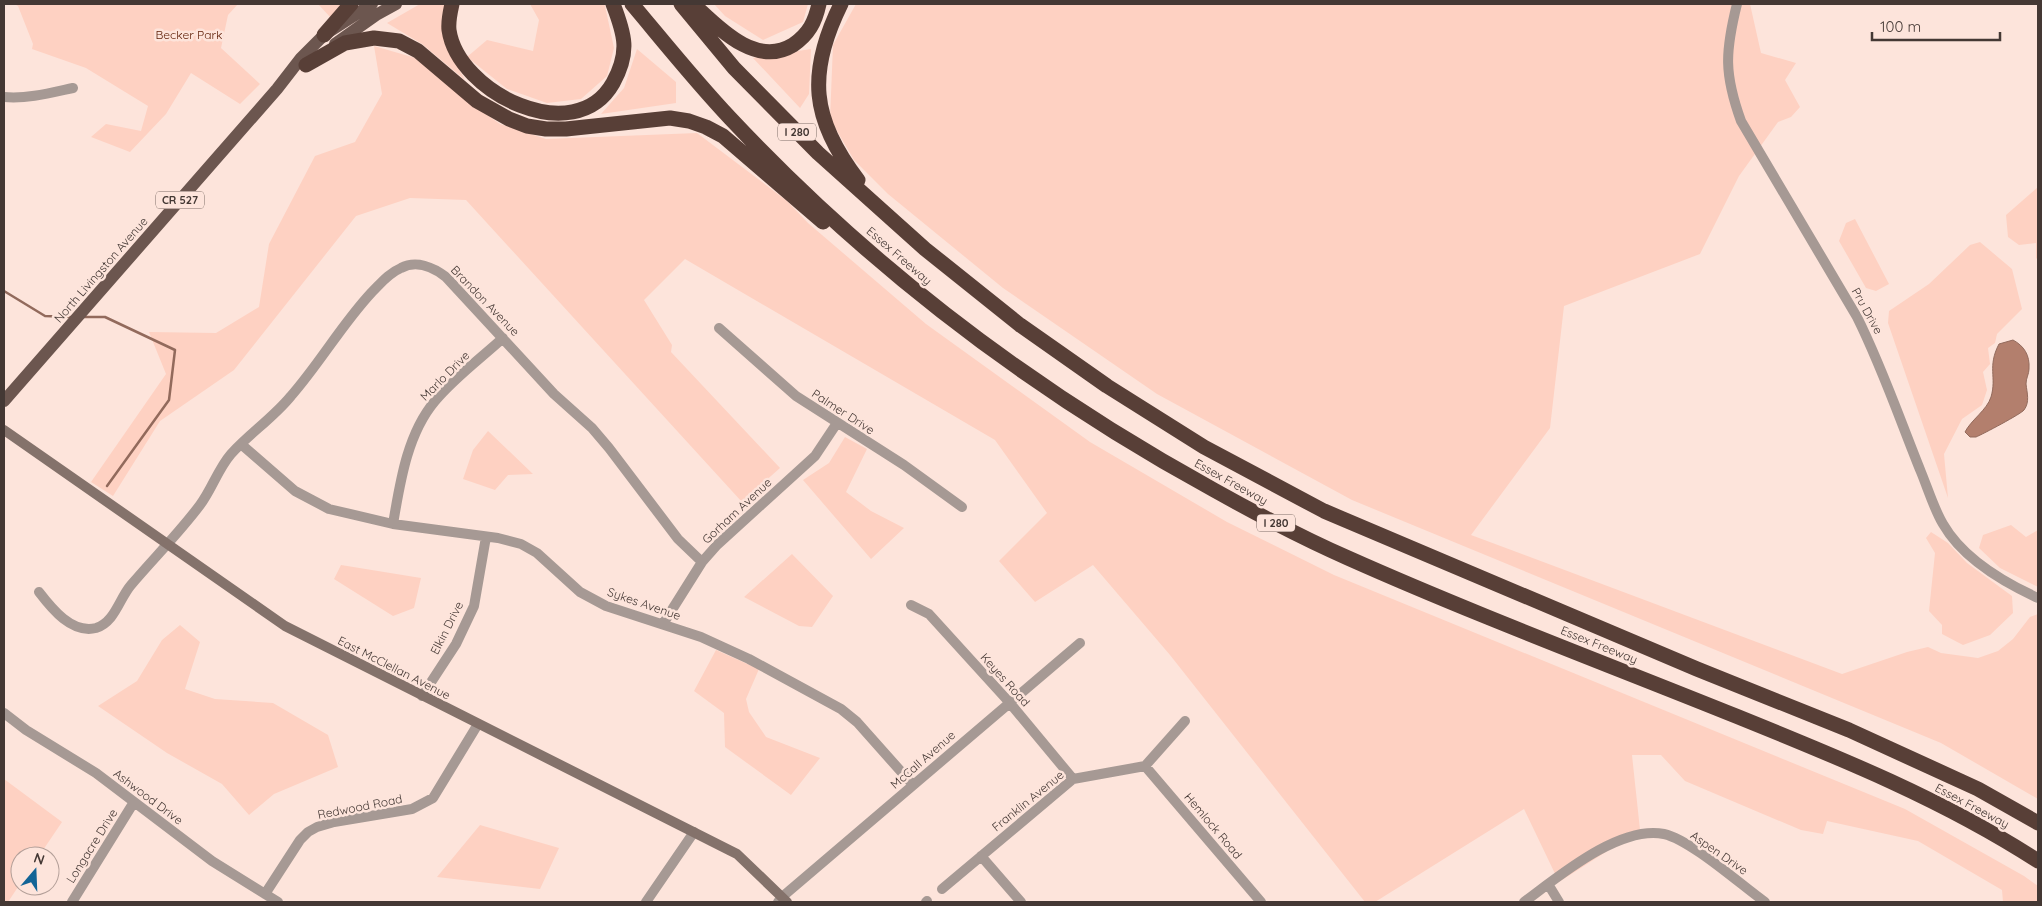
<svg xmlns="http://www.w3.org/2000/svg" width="2042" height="906" viewBox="0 0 2042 906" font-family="Quicksand,sans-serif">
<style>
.green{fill:#fed1c2}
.water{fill:#b37f6d;stroke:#926a5c}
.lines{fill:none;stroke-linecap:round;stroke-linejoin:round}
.stream{stroke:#926a5c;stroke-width:2.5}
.street{stroke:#a69994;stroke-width:10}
.secondary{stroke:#84726b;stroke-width:10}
.primary{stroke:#6c564f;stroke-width:12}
.highway{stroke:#583f37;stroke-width:15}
.labels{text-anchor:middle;stroke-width:5;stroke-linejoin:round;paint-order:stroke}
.shield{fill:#fde4db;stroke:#7c6c66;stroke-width:1}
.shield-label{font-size:11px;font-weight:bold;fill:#443834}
.park-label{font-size:12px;fill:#5a1900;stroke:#fde4db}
.street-label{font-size:12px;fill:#443834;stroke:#fde4db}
</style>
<rect width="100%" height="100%" fill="#fde4db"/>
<path class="green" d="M 14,4 L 238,4 L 228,15 L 221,48 L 260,84 L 240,104 L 191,73 L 166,114 L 130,152 L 91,137 L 106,124 L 141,131 L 148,106 L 86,68 L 32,49 L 33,44 L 18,6 Z
M 318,4 L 343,4 L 331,18 Z
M 420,4 L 445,4 C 436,32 452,56 465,80 L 422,44 L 387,23 Z
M 530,4 L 604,4 L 605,6 L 614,48 L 607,76 L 581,99 L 547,103 L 507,89 L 467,57 L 487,40 L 533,51 L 539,20 Z
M 714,4 L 808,4 L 803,22 L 763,40 L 725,16 Z
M 856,4 L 1750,4 L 1761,53 L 1796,63 L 1785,80 L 1800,107 L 1791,117 L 1778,122 L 1739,176 L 1700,254 L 1564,306 L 1550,428 L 1471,535 L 1842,674 L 1907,652 L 1928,647 L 1941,653 L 1978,658 L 1998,651 L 2013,639 L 2030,617 L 2038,614 L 2038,799 L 1941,743 L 1352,500 L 1157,394 L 1003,288 L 888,194 L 854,160 L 830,119 L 833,45 Z
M 374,46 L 419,59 L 466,100 L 500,124 L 546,139 L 697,133 L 787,201 L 808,223 L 926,324 L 1090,442 L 1227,522 L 1334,575 L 1905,809 L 2024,876 L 2038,886 L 2038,902 L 2003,902 L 2002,890 L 1918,841 L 1827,821 L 1823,834 L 1801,830 L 1685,781 L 1661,755 L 1632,755 L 1640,830 L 1559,882 L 1524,809 L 1375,902 L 1365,902 L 1170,655 L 1093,565 L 1035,602 L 999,561 L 1047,513 L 995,440 L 685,259 L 644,300 L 672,345 L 671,352 L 780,468 L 742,502 L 466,200 L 410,198 L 356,216 L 234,370 L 160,421 L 113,496 L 91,482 L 166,374 L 149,332 L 216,333 L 259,307 L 269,244 L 315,156 L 355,142 L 382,94 Z
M 637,49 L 676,82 L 676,103 L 601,114 L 624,88 Z
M 811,49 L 809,94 L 800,108 L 753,58 Z
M 2038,187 L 2038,260 L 2036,258 L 2036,243 L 2019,245 L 2008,237 L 2006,215 Z
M 1855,219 L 1889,284 L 1876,291 L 1866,288 L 1839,241 L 1846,223 Z
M 1980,242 L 2012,269 L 2022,309 L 1997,334 L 1995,343 L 1988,348 L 1990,364 L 1983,372 L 1987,390 L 1982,405 L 1962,419 L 1944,454 L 1948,498 L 1888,323 L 1889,311 L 1929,284 L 1970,245 Z
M 488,431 L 533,474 L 508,475 L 495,490 L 463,479 L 473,450 Z
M 845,437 L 867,449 L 846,492 L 871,511 L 904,528 L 871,559 L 803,480 L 829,463 Z
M 2011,525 L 2026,537 L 2038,530 L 2038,587 L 2000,568 L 1979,548 L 1983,535 Z
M 1931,532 L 1948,543 L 1967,563 L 2012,596 L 2013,613 L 1990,635 L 1963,645 L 1942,634 L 1942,625 L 1929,611 L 1935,553 L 1926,538 Z
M 792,554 L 833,596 L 812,627 L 799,626 L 744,597 Z
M 341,565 L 421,578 L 414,608 L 393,616 L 334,579 Z
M 180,625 L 200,642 L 185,689 L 215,699 L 273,703 L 328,735 L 338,767 L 274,794 L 249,815 L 222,784 L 167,753 L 98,706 L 137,681 L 162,640 Z
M 716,650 L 759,669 L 746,699 L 749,712 L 766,737 L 820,758 L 791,795 L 725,747 L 724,713 L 694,691 Z
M 4,779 L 62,822 L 39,856 L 20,856 L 20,884 L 8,902 L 4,902 Z
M 480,825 L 559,848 L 540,889 L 437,877 Z"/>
<path class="water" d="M 2013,340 C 2024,346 2030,355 2029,369 C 2029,374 2026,378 2026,384 C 2027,393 2030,402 2024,410 C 2021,414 1983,434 1976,437 L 1970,437 L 1965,432 C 1971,420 1987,410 1991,397 C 1997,377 1987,367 1999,344 Z"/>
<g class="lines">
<path class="stream" d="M 4,291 L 45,316 L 71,317
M 84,317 L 105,317 L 175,350 L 169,400 L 107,486"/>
<path class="street" d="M 1737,4 C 1725,52 1724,74 1741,121 L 1857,317 C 1882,367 1900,420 1921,472 C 1928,489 1934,509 1943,524 C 1963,559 2003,582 2038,598
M 4,97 C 28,99 50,93 73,88
M 719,328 L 796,396 L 904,465 L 962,507
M 242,445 L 295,491 L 329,509 L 393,524 L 498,538 L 521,544 L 537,553 L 580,592 L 606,606 L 701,637 L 749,659 L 841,709 L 857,722 L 913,785
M 393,524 C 400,483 407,434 435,401 C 454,378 480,359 503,338
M 39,592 C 52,609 72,634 96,628 C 115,622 119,599 131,585 C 154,558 179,533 200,505 C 212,489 218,469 231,454 C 250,433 273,418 291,396 C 320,363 342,324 372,292 C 381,283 389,273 401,268 C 416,260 433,267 446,277 L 554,394 L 592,428 L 609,448 L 678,539 L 702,562
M 911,605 L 929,614 L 1009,702 L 1073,779
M 663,624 L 702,562 L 717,545 L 815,456 L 837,423
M 422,696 L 456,644 L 474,606 L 486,537
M 4,713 L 26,730 L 96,773 L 212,861 L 278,902
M 1145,766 L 1261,902
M 981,856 L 1021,902
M 1548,884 L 1559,902
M 942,889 L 1073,779 L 1145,766 L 1185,721
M 265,894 L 300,840 L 308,832 L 317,827 L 334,822 L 412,809 L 433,798 L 478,724
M 72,902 L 134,802
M 646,902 L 694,832
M 778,902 L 782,897 L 1080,643
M 926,902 L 927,901
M 1524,902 C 1558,877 1619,825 1664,834 C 1691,840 1741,885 1765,902"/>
<path class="secondary" d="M 4,430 L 285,626 L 729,850 L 737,854 L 787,902"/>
<path class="primary" d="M 335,44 L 376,15 L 396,4
M 4,401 L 277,89 L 301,58 L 324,35 L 372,4"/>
<path class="highway" d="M 452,4 C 450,13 448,21 449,30 C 458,93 575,150 613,83 C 630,52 625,35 613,4
M 632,4 C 664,42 696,82 730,118 C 870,267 1035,392 1214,490 C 1257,514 1302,538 1348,558 C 1476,615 1607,664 1736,716 C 1840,758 1944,800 2038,861
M 681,4 L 734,68 L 818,153 L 925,249 L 1020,325 L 1107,386 L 1204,447 L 1324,511 L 1697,669 L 1849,730 L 1978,789 L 2038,823
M 693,4 C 718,27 755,68 793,45 C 809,34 815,22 819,4
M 841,4 C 807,73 811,119 858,180
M 324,35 L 351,4
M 306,65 L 345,43 L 374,38 L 399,41 L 418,51 L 477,101 L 509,119 L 527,126 L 546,129 L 566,129 L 670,118 L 689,121 L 706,127 L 723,136 L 823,222"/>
</g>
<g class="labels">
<g class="shield">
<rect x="778" y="123.5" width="38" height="17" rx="4"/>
<rect x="156" y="191.5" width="48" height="17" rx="4"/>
<rect x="1257" y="514.5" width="38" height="17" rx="4"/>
</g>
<g class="shield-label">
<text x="797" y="136">I 280</text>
<text x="180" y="204">CR 527</text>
<text x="1276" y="527">I 280</text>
</g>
<g class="park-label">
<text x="189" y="39">Becker Park</text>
</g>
<g class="street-label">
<text transform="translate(899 256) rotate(41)" y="4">Essex Freeway</text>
<text transform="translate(101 270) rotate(-49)" y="4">North Livingston Avenue</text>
<text transform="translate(485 301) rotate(46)" y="4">Brandon Avenue</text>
<text transform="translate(1867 311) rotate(61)" y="4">Pru Drive</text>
<text transform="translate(445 376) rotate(-45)" y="4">Marlo Drive</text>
<text transform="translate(843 412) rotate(33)" y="4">Palmer Drive</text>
<text transform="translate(1231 482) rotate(29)" y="4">Essex Freeway</text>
<text transform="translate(737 511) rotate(-43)" y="4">Gorham Avenue</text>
<text transform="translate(644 604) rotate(19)" y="4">Sykes Avenue</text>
<text transform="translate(447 628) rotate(-63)" y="4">Elkin Drive</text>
<text transform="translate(1599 645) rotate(22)" y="4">Essex Freeway</text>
<text transform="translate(394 668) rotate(27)" y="4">East McClellan Avenue</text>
<text transform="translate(1005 680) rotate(48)" y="4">Keyes Road</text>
<text transform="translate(923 760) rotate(-41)" y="4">McCall Avenue</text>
<text transform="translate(148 797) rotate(37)" y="4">Ashwood Drive</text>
<text transform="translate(1028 801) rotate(-39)" y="4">Franklin Avenue</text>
<text transform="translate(1972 806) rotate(28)" y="4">Essex Freeway</text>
<text transform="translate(360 807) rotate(-11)" y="4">Redwood Road</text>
<text transform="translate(1213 826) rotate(50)" y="4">Hemlock Road</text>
<text transform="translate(92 846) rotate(-58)" y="4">Longacre Drive</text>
<text transform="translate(1719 853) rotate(35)" y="4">Aspen Drive</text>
</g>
</g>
<rect width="2042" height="906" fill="none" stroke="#443834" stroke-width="10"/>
<g transform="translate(35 871) rotate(19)"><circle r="24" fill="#fde4db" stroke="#b39f98"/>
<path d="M0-4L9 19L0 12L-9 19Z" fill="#126496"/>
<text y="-8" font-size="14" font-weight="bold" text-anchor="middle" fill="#443834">N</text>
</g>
<path d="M1872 32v8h128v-8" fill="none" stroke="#443834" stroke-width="2.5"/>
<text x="1880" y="32" font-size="15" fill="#443834" stroke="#fde4db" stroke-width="4" paint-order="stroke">100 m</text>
</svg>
